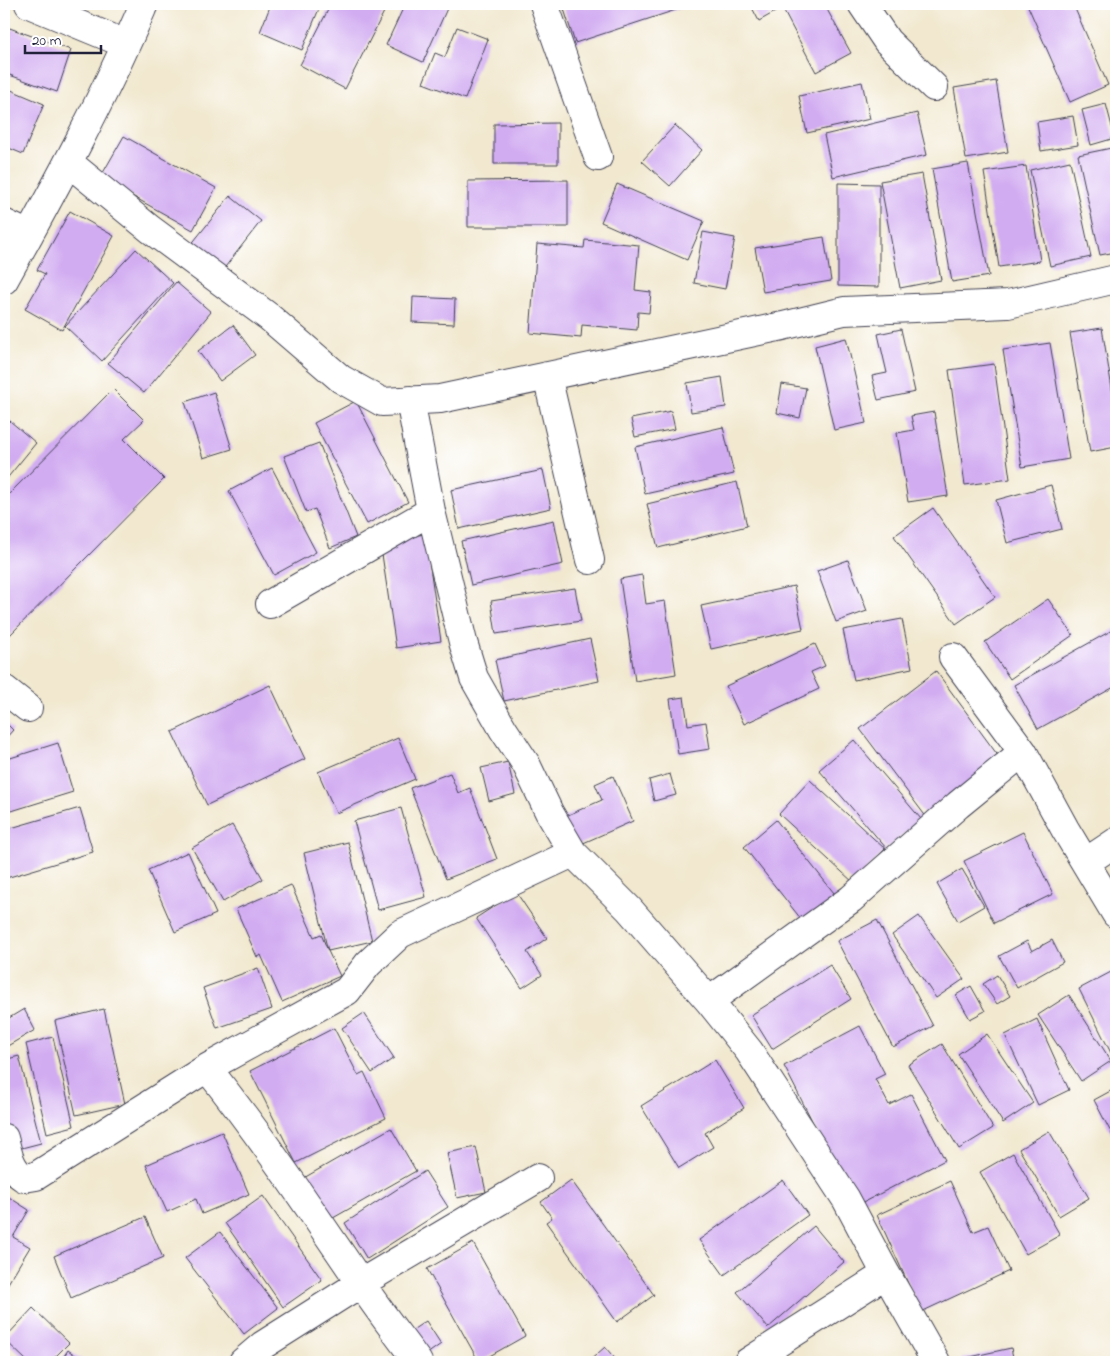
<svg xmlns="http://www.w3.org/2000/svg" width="1120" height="1366" viewBox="0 0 1120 1366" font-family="'Indie Flower',sans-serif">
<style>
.building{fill:#d1acf1}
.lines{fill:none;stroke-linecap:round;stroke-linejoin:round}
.minor-casing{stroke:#414051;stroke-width:30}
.minor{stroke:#fff;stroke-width:28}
</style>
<rect width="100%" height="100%" fill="#fff"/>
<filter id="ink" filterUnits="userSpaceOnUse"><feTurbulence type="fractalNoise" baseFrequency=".02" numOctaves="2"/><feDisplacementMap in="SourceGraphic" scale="10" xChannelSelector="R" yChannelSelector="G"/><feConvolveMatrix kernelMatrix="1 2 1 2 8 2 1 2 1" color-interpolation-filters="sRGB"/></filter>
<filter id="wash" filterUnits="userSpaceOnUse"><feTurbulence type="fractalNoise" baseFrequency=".0096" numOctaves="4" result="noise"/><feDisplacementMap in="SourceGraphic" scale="20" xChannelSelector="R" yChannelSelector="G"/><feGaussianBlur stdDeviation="1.12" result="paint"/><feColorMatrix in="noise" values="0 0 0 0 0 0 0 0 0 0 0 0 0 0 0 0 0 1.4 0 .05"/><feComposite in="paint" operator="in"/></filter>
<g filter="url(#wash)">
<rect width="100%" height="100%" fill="#f1e8cf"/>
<g id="blocks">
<path class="building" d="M 271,4 L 321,4 L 302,50 L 260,32 Z
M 331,4 L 388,4 L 345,89 L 300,65 Z
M 405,4 L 449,4 L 423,62 L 386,45 Z
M 569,4 L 694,4 L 575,43 L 563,6 Z
M 750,4 L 824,4 L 851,53 L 816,72 L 782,8 L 759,21 Z
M 1027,4 L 1073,4 L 1108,85 L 1070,102 Z
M 4,26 L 71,50 L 57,92 L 4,73 Z
M 457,27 L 488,39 L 465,99 L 423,83 L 435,53 L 445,57 Z
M 996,81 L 1008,152 L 966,159 L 954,88 Z
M 862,82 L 870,119 L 807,133 L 799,96 Z
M 4,87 L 44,104 L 23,154 L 4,146 Z
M 1106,104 L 1115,138 L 1091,145 L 1082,110 Z
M 917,113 L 927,155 L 833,177 L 824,135 Z
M 1073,116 L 1078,145 L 1041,151 L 1037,122 Z
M 558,123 L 558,164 L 494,164 L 494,124 Z
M 675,125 L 702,150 L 670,186 L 642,161 Z
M 124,136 L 216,188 L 193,230 L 100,178 Z
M 1116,147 L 1116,252 L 1100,255 L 1078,155 Z
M 1070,161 L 1091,257 L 1050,266 L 1030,170 Z
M 968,163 L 989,276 L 952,282 L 932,169 Z
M 1026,166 L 1040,261 L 999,267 L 984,172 Z
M 922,174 L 941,280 L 900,288 L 880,181 Z
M 568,180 L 568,227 L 468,227 L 468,181 Z
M 838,183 L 879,184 L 879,287 L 838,286 Z
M 617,184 L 704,221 L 687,260 L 601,222 Z
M 230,196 L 261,221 L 222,271 L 190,246 Z
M 70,211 L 114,236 L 62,330 L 25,309 L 45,274 L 37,270 Z
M 703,232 L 735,238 L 725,289 L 694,283 Z
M 824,237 L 831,281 L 763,292 L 755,248 Z
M 585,240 L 639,245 L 635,290 L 651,292 L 649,313 L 638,312 L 637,330 L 582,325 L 581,338 L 530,333 L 537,244 L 584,248 Z
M 136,249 L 173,283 L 102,361 L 65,326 Z
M 176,282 L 211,312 L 144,393 L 108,363 Z
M 413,297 L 455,299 L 454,324 L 412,322 Z
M 233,325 L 255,355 L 220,381 L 198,351 Z
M 1102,328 L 1116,413 L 1116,447 L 1090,452 L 1070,333 Z
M 901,329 L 915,392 L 878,400 L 872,376 L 887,373 L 878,334 Z
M 846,338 L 866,423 L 834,430 L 815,346 Z
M 1050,343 L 1069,459 L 1022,467 L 1003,350 Z
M 994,364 L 1010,479 L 965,485 L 949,370 Z
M 722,377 L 726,407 L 691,412 L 687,383 Z
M 782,384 L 806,388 L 800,418 L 777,413 Z
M 113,389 L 144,420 L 124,439 L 164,479 L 4,641 L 4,499 Z
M 214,392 L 232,449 L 203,458 L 185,402 Z
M 356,401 L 408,502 L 367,524 L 314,423 Z
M 671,411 L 675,429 L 635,437 L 631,419 Z
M 934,412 L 948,496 L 908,502 L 897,433 L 914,430 L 911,416 Z
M 4,416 L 36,443 L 4,482 Z
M 723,427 L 734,474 L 645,494 L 635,447 Z
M 319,443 L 356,537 L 330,548 L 315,509 L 306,512 L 284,456 Z
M 272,468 L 316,552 L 274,575 L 229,491 Z
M 543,470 L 551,508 L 459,529 L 451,490 Z
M 737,482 L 747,526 L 658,548 L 647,504 Z
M 1051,485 L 1062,529 L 1007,543 L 996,500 Z
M 933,508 L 995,597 L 956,624 L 894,536 Z
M 554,520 L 563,564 L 471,585 L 461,541 Z
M 425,534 L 441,641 L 396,648 L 380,541 Z
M 848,560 L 867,611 L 836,622 L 817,571 Z
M 642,575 L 646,604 L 665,601 L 676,674 L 635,681 L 620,579 Z
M 794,586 L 803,629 L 711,649 L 701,606 Z
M 575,588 L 581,621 L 496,634 L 491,601 Z
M 1048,599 L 1073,635 L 1010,679 L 985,642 Z
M 902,619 L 912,668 L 854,680 L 843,630 Z
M 1116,628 L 1116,686 L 1038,729 L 1014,685 Z
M 590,639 L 599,681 L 504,701 L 495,660 Z
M 815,644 L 825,666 L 811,672 L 819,689 L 744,724 L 726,686 Z
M 936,671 L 1002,761 L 927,818 L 860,729 Z
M 270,685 L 305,759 L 207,805 L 172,732 Z
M 684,697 L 688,725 L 706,722 L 710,749 L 678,754 L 670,699 Z
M 4,721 L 13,730 L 4,740 Z
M 398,738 L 415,779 L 336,813 L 318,772 Z
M 854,740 L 921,819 L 887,849 L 819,770 Z
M 58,743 L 73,792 L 5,813 L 4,760 Z
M 508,762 L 515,794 L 489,801 L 481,768 Z
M 450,773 L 458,793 L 470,788 L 497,859 L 446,879 L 410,788 Z
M 670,774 L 676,795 L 654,801 L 649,780 Z
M 613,776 L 633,821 L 572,848 L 559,819 L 602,800 L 595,784 Z
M 810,780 L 885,849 L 854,883 L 779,814 Z
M 80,808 L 93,852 L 6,878 L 4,869 L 4,830 Z
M 401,808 L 426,897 L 378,910 L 354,821 Z
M 776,820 L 838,898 L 805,924 L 744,847 Z
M 232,825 L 263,879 L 223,902 L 192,848 Z
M 1023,832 L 1053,894 L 994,923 L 964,861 Z
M 348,842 L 372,941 L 328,951 L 340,976 L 282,1002 L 261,955 L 257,957 L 236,909 L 291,885 L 314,937 L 321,934 L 328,951 L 304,853 Z
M 188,852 L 216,914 L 175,932 L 148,870 Z
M 962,869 L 984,906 L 958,921 L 937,884 Z
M 516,892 L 547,938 L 527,952 L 542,975 L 522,988 L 476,918 Z
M 919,916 L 964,979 L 936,998 L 892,935 Z
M 877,920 L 933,1026 L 893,1047 L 837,941 Z
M 1052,940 L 1063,962 L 1017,988 L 999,956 L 1027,941 L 1032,951 Z
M 830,965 L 851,999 L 772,1049 L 751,1015 Z
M 258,968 L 272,1009 L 217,1028 L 203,988 Z
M 1111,972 L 1116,982 L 1116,1056 L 1113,1057 L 1079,989 Z
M 997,975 L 1010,996 L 997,1004 L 983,984 Z
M 971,986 L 985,1011 L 970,1019 L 956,995 Z
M 1069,995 L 1111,1061 L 1081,1081 L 1038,1015 Z
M 24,1009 L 35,1030 L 4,1048 L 4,1021 Z
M 104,1009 L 125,1104 L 76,1115 L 55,1021 Z
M 364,1013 L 394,1058 L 372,1073 L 342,1028 Z
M 1037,1019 L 1069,1090 L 1038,1105 L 1005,1035 Z
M 860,1026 L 885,1074 L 875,1079 L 889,1105 L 911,1094 L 945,1160 L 856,1206 L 784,1066 Z
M 334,1028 L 358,1075 L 364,1072 L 386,1118 L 296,1163 L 250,1071 Z
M 987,1034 L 1033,1103 L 1003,1123 L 958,1054 Z
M 53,1037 L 74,1126 L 47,1133 L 26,1044 Z
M 942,1044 L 993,1128 L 959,1149 L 908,1065 Z
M 19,1056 L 41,1143 L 10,1151 L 4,1126 L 4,1060 Z
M 715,1060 L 744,1108 L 705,1133 L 713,1147 L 679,1168 L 641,1106 Z
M 1116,1088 L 1116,1142 L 1094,1100 Z
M 391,1128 L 416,1171 L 326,1222 L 302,1179 Z
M 1049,1131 L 1089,1198 L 1059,1216 L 1019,1149 Z
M 222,1132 L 249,1194 L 202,1214 L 196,1199 L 167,1212 L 146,1165 Z
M 476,1147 L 486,1192 L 457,1198 L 447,1153 Z
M 1013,1153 L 1060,1235 L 1026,1254 L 980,1172 Z
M 425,1171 L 448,1207 L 367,1259 L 345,1223 Z
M 571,1180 L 654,1295 L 617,1322 L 546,1222 L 552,1218 L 541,1202 Z
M 783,1180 L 808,1215 L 724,1275 L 699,1240 Z
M 950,1181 L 973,1232 L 988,1226 L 1009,1271 L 921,1312 L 877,1215 Z
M 4,1194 L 29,1210 L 13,1237 L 30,1247 L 4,1290 Z
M 263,1196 L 322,1280 L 283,1307 L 225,1223 Z
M 145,1217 L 163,1258 L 71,1298 L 54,1256 Z
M 814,1226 L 844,1262 L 768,1328 L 737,1292 Z
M 220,1232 L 278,1308 L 244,1334 L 185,1258 Z
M 473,1243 L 525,1336 L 479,1362 L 427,1269 Z
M 33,1308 L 69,1343 L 50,1362 L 28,1362 L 4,1339 Z
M 426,1321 L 441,1344 L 427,1354 L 411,1331 Z
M 605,1347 L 618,1362 L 588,1362 Z
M 1011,1348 L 1014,1362 L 962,1362 L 961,1359 Z
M 68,1350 L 85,1362 L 60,1362 Z"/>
</g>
</g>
<g filter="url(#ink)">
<use href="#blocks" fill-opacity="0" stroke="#414051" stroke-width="1"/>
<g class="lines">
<defs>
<path id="minor" d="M 29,4 L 126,44
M 544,4 L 598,157
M 862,4 L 887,41 L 934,87
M 68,162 L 150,229 L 269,317 L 341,379 L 382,402 L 440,399 L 783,326 L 844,311 L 1008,304 L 1116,279
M 4,223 L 29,235
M 4,280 C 54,190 104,98 144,4
M 547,376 L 590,560
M 410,400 L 431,511 L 463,642 L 474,678 L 503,729 L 526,764 L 549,812 L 573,853 L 629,909 L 709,1001 L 749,1051 L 846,1199 L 886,1274 L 936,1362
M 270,604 L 431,511
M 953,657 L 1023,752 L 1065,829 L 1116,914
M 4,689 L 28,708
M 1086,862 L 1116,842
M 709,1001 L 851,899 L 958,805 L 1023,752
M 207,1068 C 262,1137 311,1210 360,1282 C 378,1310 399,1336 418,1362
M 4,1138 C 8,1153 10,1169 24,1178 L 36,1176 L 207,1068 L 347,991 L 368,964 L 400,934 L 573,853
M 243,1362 L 263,1345 L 361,1283 L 538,1178
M 748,1362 L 886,1274"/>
</defs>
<use href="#minor" class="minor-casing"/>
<use href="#minor" class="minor"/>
</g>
</g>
<rect width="1120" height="1366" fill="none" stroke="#fff" stroke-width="20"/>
<path d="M25 45v8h76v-8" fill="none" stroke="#22223b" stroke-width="2.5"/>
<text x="32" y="45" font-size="15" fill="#22223b" stroke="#ffffff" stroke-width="4" paint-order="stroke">20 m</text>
</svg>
